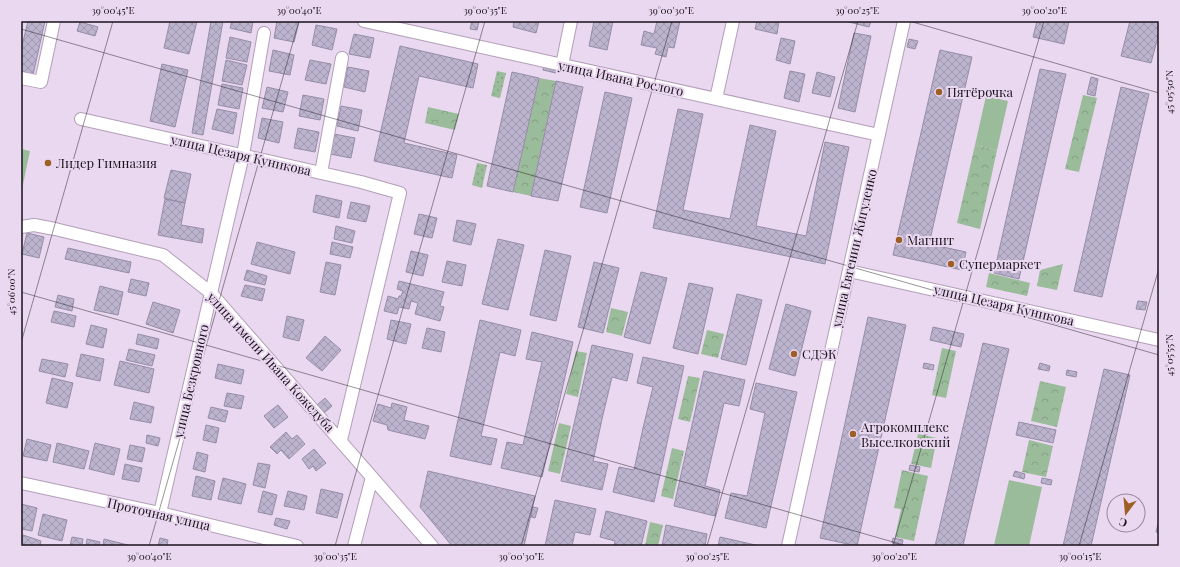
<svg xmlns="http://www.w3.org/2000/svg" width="1180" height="567" viewBox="0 0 1180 567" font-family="'Playfair Display',serif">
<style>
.grass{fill:url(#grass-dots)}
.park{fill:url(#park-crowns)}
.pitch{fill:#9bbc9a}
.building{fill:url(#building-cross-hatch);stroke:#958da7}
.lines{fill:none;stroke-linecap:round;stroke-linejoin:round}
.street-casing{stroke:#b29fb7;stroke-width:14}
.street{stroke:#fff;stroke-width:12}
.ticks{fill:none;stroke:#1a131b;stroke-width:1;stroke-opacity:0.45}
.poi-dot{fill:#9d5f25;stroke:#ead7f0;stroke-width:1.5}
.labels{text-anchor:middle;stroke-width:4;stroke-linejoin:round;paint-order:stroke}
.street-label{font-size:13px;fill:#1a131b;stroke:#ead7f0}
.poi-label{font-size:13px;fill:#1a131b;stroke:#ead7f0;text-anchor:start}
.neatline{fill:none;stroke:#1a131b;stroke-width:1.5}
.ticks-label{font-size:10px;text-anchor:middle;fill:#1a131b}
</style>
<defs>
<pattern id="grass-dots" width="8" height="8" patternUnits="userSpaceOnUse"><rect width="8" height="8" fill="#9bbc9a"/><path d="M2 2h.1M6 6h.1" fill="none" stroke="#85a184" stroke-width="1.8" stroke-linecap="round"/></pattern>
<pattern id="park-crowns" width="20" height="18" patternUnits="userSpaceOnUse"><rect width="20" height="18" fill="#9bbc9a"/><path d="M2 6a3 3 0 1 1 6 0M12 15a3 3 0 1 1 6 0" fill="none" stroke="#85a184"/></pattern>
<pattern id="building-cross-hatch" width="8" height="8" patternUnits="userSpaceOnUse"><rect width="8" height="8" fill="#bcb4cf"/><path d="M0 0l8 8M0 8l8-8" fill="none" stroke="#a19ab1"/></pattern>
</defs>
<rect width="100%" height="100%" fill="#ead7f0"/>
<path class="grass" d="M 497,71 L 506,73 L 500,98 L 491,96 Z
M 477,163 L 487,165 L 482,188 L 472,185 Z"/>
<path class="park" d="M 539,78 L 556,81 L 531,196 L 513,192 Z
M 1083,95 L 1097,98 L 1079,172 L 1065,169 Z
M 428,107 L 459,114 L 455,130 L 425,123 Z
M 975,145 L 997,150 L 980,229 L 957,223 Z
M 1063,264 L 1057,290 L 1037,286 L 1040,270 Z
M 989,273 L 1030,283 L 1027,296 L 986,287 Z
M 611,308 L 628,312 L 622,336 L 606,332 Z
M 707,330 L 724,334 L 718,358 L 701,354 Z
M 942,348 L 956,351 L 946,398 L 932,395 Z
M 576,351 L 587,353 L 578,397 L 566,394 Z
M 688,376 L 700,378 L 690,422 L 678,419 Z
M 1040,381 L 1066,387 L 1057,427 L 1031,421 Z
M 559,423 L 571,426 L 560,474 L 548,471 Z
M 918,434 L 937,438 L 931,468 L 911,464 Z
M 1029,440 L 1053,446 L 1046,477 L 1022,472 Z
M 672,448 L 684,451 L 673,499 L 661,496 Z
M 902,470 L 928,476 L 914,541 L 895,537 L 901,509 L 894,508 Z
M 650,522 L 663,525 L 658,546 L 645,546 Z"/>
<path class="pitch" d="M 986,96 L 1008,101 L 997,150 L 975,145 Z
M 21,149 L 30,151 L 21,194 Z
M 1009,480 L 1042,487 L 1029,546 L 994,545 Z"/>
<path class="building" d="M 28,21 L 45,21 L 33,75 L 21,72 L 21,50 Z
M 170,21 L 197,21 L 189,54 L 164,48 Z
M 211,21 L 223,21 L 203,135 L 192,133 Z
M 232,21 L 253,21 L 251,33 L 230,28 Z
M 277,21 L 299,22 L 294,42 L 274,38 Z
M 472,21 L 479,21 L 477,30 L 470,29 Z
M 514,21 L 539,21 L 536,33 L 513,27 Z
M 594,21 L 613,21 L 607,50 L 589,46 Z
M 657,21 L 680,21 L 674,48 L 668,47 L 666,57 L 655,54 L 657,48 L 641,45 L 644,31 L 654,34 Z
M 757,21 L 779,21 L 777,34 L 755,29 Z
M 845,21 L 871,21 L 869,27 Z
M 1037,21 L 1069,21 L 1064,44 L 1033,37 Z
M 1130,21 L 1159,21 L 1159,33 L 1151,63 L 1121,56 Z
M 80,22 L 98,27 L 95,36 L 77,31 Z
M 316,25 L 337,29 L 332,50 L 312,45 Z
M 854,33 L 871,36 L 855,112 L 838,108 Z
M 354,34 L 374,38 L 370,58 L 349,54 Z
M 230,37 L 251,42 L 247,62 L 226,58 Z
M 781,38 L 795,41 L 790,64 L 776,60 Z
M 909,39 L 918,41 L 915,49 L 907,47 Z
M 400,46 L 478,64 L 473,88 L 419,76 L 404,143 L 457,155 L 452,178 L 374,161 Z
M 273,50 L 294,55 L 290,75 L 269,71 Z
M 940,50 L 972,57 L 929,244 L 966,252 L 962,270 L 893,255 Z
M 226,60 L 247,65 L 242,85 L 222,81 Z
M 310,60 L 331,64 L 326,84 L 305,80 Z
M 162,64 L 188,70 L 175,127 L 150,121 Z
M 544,64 L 557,67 L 556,73 L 543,70 Z
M 348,67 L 369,71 L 365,92 L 344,87 Z
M 1040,69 L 1066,74 L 1019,279 L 994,273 Z
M 790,71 L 805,74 L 799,102 L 784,98 Z
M 512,72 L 539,78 L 513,192 L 487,186 Z
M 817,72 L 835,77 L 830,97 L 812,93 Z
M 1091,77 L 1098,79 L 1095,96 L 1087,94 Z
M 556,81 L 583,87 L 558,201 L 531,196 Z
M 222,84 L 243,88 L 239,109 L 218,105 Z
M 267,87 L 288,92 L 283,112 L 262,108 Z
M 1121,87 L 1149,94 L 1102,297 L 1074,291 Z
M 605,92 L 632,98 L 607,213 L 580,207 Z
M 303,95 L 324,99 L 320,120 L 299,116 Z
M 341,106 L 362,110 L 358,131 L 337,126 Z
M 217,109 L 237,113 L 233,134 L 212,129 Z
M 678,109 L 703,114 L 683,210 L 730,219 L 750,125 L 776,131 L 756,226 L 806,236 L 825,142 L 849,147 L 825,264 L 653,228 Z
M 262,118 L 283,122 L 279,143 L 258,138 Z
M 298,128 L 319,132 L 315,152 L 294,148 Z
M 334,134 L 355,138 L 351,158 L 330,154 Z
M 171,170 L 191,174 L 185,203 L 164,198 Z
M 316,195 L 342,201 L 339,218 L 313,212 Z
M 165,199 L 185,203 L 181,225 L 204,229 L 202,243 L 158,235 Z
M 351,202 L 370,206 L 366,222 L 347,218 Z
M 419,214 L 437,218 L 432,238 L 414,234 Z
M 457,220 L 476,224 L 471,245 L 453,241 Z
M 336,226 L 355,231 L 352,243 L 334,239 Z
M 27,233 L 44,237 L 39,258 L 22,254 Z
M 498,239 L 524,245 L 508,310 L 482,304 Z
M 257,242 L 295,252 L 290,274 L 251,264 Z
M 332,242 L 353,247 L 350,258 L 330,254 Z
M 68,248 L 131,262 L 129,273 L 65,259 Z
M 545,250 L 571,256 L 556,321 L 530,315 Z
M 411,251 L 428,255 L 423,276 L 406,272 Z
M 447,261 L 466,265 L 462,286 L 442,282 Z
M 326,262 L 341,265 L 335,295 L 320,292 Z
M 594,262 L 619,268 L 603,333 L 578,327 Z
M 247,270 L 267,276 L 265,285 L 244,280 Z
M 641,272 L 667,278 L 650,344 L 624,337 Z
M 131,279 L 149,283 L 146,296 L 128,292 Z
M 399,281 L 444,292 L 440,306 L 444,307 L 440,321 L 415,314 L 418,303 L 411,301 L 409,309 L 399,307 L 397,314 L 384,311 L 388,296 L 398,299 L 399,296 L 401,296 L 403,291 L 397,289 Z
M 689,283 L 713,288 L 698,354 L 673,348 Z
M 245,285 L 265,289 L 262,301 L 241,296 Z
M 100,286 L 123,292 L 118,315 L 94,310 Z
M 737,294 L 762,300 L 746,365 L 721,359 Z
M 58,295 L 74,299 L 72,311 L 55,307 Z
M 1138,301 L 1147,302 L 1145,310 L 1136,309 Z
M 153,302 L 180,310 L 173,333 L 146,324 Z
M 786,304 L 811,311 L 795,376 L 769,369 Z
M 54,311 L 76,316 L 74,327 L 51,322 Z
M 287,316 L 304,320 L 299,341 L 283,337 Z
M 868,317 L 906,325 L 857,546 L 820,538 Z
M 391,320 L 411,324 L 406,344 L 387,339 Z
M 480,320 L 521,330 L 515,356 L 500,352 L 481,436 L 497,439 L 491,465 L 450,456 Z
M 91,325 L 107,329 L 103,348 L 86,344 Z
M 933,327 L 964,334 L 961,347 L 930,340 Z
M 427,328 L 445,332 L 441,352 L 422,348 Z
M 532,332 L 573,342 L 542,477 L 501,468 L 507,442 L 523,445 L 542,362 L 526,359 Z
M 138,334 L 159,339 L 157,349 L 136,344 Z
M 325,336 L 341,350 L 322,371 L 306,358 Z
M 983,343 L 1009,349 L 966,532 L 963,546 L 935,546 Z
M 592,345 L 633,354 L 627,381 L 612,377 L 602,419 L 593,461 L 608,464 L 602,490 L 561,481 Z
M 129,349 L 155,355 L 152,366 L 126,360 Z
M 81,354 L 104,359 L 100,381 L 76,376 Z
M 643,357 L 684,366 L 654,502 L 613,492 L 619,467 L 634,470 L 643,428 L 653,387 L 637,383 Z
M 42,359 L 68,364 L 65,377 L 39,371 Z
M 120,361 L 154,369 L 149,393 L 114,385 Z
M 924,363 L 934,365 L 933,370 L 923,368 Z
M 1040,363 L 1050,366 L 1049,371 L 1038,369 Z
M 218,364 L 244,370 L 241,384 L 215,378 Z
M 1104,369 L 1130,375 L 1091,546 L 1063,546 Z
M 1067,370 L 1077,372 L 1076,377 L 1066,375 Z
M 704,371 L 745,380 L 739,406 L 724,403 L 705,486 L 720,490 L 715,516 L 674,506 Z
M 52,378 L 73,383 L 67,408 L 46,403 Z
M 756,383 L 797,392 L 766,528 L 725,518 L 731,493 L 747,496 L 765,413 L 750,409 Z
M 227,393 L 244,396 L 241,409 L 224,406 Z
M 325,398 L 332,406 L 324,413 L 317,405 Z
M 134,402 L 154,407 L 151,423 L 130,419 Z
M 392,403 L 407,407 L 404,420 L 429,426 L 425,439 L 388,430 L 387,425 L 373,421 L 378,404 L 391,408 Z
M 278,405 L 288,417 L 274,428 L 264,416 Z
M 211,407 L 228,411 L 225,422 L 208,418 Z
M 1019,422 L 1056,430 L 1053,443 L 1016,435 Z
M 206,425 L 219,428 L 216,443 L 203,440 Z
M 918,426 L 929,429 L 928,434 L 917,431 Z
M 286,432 L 292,439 L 297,435 L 305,444 L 289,459 L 281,450 L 277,454 L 270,447 Z
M 147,435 L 160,438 L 158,446 L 146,443 Z
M 27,439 L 51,445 L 47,461 L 23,456 Z
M 57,443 L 89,451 L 84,469 L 53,462 Z
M 95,443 L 120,449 L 114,475 L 89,469 Z
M 130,445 L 145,448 L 142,462 L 127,459 Z
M 314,449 L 326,463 L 316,471 L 313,466 L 309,469 L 302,459 Z
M 197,452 L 208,455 L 205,472 L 193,469 Z
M 258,463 L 270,465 L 265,488 L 253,485 Z
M 125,464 L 142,468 L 139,482 L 122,479 Z
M 910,465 L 920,467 L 919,472 L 909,470 Z
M 428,471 L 535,496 L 524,546 L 452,546 L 420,507 Z
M 1015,471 L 1025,474 L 1024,479 L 1013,476 Z
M 196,476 L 215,481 L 211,500 L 192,496 Z
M 223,478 L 246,484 L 241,504 L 218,499 Z
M 1042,478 L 1052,480 L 1051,485 L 1041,483 Z
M 321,489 L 343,494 L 337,518 L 316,513 Z
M 263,491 L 277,495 L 272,515 L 258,512 Z
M 288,491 L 307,496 L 304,510 L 284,506 Z
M 555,500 L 596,509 L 590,535 L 575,532 L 572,546 L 545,546 Z
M 21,504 L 37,508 L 32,531 L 21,529 Z
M 533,507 L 538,508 L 535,518 L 531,517 Z
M 606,511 L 647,521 L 641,546 L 614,546 L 615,541 L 600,537 Z
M 43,514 L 67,520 L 62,541 L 38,535 Z
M 276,518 L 290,521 L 287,529 L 274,525 Z
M 1159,520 L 1159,533 L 1156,532 Z
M 666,525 L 707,534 L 705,546 L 662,546 Z
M 23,535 L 41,541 L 40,546 L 21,546 Z
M 72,537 L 83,539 L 82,546 L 70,546 Z
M 720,537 L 760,546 L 718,546 Z
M 160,538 L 168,540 L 167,546 L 158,546 Z
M 893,538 L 903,540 L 902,545 L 892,543 Z
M 87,539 L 100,542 L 99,546 L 86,546 Z
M 104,539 L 128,545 L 128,546 L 103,546 Z"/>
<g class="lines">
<defs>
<path id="street" d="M 364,21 L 879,135
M 562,65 L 571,21
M 21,78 L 41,82 L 54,21
M 716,99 L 733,21
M 81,119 L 361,182 L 400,193 L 341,440
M 321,173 L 342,58
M 21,227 L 34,225 L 55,229 L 163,255 L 211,293 L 432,546
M 849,271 L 1159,340
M 21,483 L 160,513 L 297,546
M 160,513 L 243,155 L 264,33
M 354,546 L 372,477
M 788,546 L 904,21"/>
</defs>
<use href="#street" class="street-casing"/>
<use href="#street" class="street"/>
</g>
<path class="ticks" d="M 909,21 L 1159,93M 21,29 L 1159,355M 21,292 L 907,546M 21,343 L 113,21M 149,546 L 299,21M 335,546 L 485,21M 521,546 L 672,21M 707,546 L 858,21M 893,546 L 1044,21M 1079,546 L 1159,268"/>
<g class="poi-dot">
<circle cx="939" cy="92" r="4"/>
<circle cx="48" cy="163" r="4"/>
<circle cx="899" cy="240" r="4"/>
<circle cx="951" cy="264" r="4"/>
<circle cx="794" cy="354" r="4"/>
<circle cx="853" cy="434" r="4"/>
</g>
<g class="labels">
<g class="street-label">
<text transform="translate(621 78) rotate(12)" y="5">улица Ивана Рослого</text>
<text transform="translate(241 155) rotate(13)" y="5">улица Цезаря Куникова</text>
<text transform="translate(854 248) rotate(-77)" y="5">улица Евгении Жигуленко</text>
<text transform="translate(1004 305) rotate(13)" y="5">улица Цезаря Куникова</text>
<text transform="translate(271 362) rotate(48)" y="5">улица имени Ивана Кожедуба</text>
<text transform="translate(191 381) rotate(-77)" y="5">улица Безкровного</text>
<text transform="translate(159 514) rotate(13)" y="5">Проточная улица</text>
</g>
<g class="poi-label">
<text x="947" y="97">Пятёрочка</text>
<text x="56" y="168">Лидер Гимназия</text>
<text x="907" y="245">Магнит</text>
<text x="959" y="269">Супермаркет</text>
<text x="802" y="359">СДЭК</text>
<text x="861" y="432">Агрокомплекс<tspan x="861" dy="15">Выселковский</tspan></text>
</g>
</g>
<rect width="1180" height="567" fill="none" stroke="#ead7f0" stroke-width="44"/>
<g transform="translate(1126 513) rotate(196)"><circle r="19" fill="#ead7f0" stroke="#97899b"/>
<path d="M0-3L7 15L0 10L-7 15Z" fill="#9d5f25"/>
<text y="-6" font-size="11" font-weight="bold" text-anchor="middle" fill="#1a131b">С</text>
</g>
<rect x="22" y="22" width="1136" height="523" class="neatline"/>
<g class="ticks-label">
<text x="113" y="14">39°00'45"E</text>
<text x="299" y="14">39°00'40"E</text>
<text x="485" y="14">39°00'35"E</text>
<text x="671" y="14">39°00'30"E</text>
<text x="857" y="14">39°00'25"E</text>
<text x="1044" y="14">39°00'20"E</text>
<text transform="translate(1169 92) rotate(-90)" y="4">45°05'50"N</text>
<text transform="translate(11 292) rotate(-90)" y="4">45°06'00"N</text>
<text transform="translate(1169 355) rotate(-90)" y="4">45°05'55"N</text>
<text x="149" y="560">39°00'40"E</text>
<text x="335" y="560">39°00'35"E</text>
<text x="521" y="560">39°00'30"E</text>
<text x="707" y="560">39°00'25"E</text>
<text x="894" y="560">39°00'20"E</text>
<text x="1080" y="560">39°00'15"E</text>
</g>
</svg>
